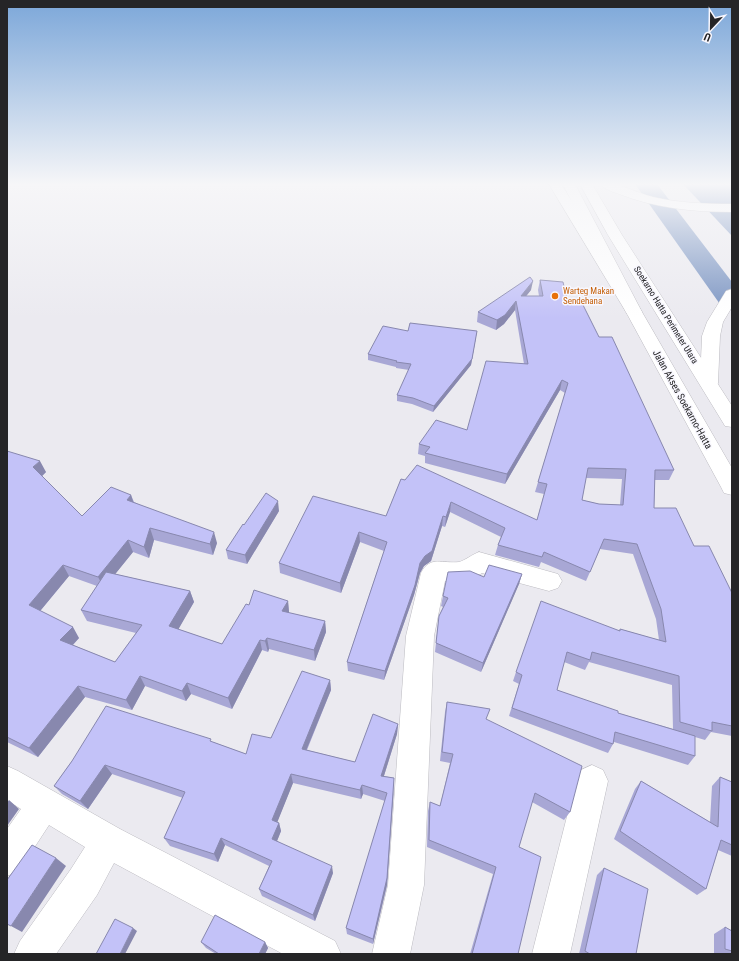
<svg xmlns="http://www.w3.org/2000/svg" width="739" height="961" viewBox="0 0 739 961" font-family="'Roboto Condensed',sans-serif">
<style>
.water{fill:#7a94c2}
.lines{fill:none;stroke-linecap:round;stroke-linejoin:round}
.river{fill:#7a94c2;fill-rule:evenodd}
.minor-casing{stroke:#bcbbc1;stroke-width:1}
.secondary-casing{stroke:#bcbbc1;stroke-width:1}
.primary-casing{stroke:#bcbbc1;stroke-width:1}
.minor{fill:#fff;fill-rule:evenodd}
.secondary{fill:#fff;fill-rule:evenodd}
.primary{fill:#fff;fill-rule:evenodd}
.wall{fill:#a8a7d5;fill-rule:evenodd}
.shaded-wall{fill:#8888ae}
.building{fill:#c3c2f8;stroke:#8888ae;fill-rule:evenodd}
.food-dot{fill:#e8710a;stroke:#f8f7fe;stroke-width:1.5}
.labels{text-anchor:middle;stroke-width:3;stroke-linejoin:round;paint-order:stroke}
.far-food-label{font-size:9px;fill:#c56008;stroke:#f8f7fe;text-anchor:start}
.far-street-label{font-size:9px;fill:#252527;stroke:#f8f7fe}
.street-label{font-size:10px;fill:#252527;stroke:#f8f7fe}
</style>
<rect width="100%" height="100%" fill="#ebeaf0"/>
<path class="water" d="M 683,184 L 732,184 L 732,236 Z"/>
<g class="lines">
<path class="river" d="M 635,184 L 657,184 L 732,282 L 732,310 L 722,307 Z"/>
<defs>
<path id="minor" d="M 479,552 L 558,574 L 562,581 L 558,588 L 549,591 L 482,573 C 468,582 462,582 445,581 L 434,636 L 424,885 L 410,954 L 372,954 L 388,885 L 406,636 L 421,573 C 430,555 443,564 459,562 C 464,561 473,554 479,552 Z
M 592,765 L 603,770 L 608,781 L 570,954 L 532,954 L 576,781 L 581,770 Z
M 7,766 L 18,771 L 120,829 L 335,941 L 341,954 L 283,954 L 114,863 L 97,895 L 56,954 L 14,954 L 20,941 L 71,869 L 85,847 L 49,825 L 19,871 L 7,876 L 7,829 L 21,809 L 7,800 Z"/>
<path id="secondary" d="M 563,184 L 575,184 L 642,312 L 732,468 L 732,495 L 724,493 L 721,487 L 626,312 Z
M 580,184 L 592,184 L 622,235 L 732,406 L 732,427 L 725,426 L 722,421 L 608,235 Z"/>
<path id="primary" d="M 549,184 L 561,184 L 642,312 L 640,315 L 634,317 L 628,315 L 626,312 Z
M 600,184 C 618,181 635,193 653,197 C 679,203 705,204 732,204 L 732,212 C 693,212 655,208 619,194 C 613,192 604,189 600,184 Z
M 732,289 L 732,307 L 723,322 L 720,336 L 718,383 L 716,387 L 709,389 L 702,387 L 700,383 L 702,336 L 707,322 L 726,291 Z"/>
</defs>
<use href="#minor" class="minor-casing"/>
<use href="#secondary" class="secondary-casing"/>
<use href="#primary" class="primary-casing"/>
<use href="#minor" class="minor"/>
<use href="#secondary" class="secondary"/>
<use href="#primary" class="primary"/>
</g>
<path class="wall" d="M 540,280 L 568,304 L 599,337 L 674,470 L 669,480 L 655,480 L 654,508 L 694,546 L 732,593 L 732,736 L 711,732 L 705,740 L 695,737 L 695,756 L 688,765 L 614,742 L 613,744 L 608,753 L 509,716 L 519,684 L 513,681 L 516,672 L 620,630 L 620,629 L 659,640 L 656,619 L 633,554 L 600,549 L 586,581 L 541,562 L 539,567 L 495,555 L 498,545 L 501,537 L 450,512 L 445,527 L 442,526 L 431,561 L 424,566 L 420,573 L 414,595 L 384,680 L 348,671 L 347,662 L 384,551 L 360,542 L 341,593 L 280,573 L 279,563 L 386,516 L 401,479 L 537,520 L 544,494 L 535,492 L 565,393 L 560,390 L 505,484 L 425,463 L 425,456 L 418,454 L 419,444 L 467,430 L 524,364 L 515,310 L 504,324 L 496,330 L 477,322 L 478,312 L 531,290 L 526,296 L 539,296 L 538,290 ZM 586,478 L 622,479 L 620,505 L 599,504 L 582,500 ZM 564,662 L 585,670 L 589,662 L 672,685 L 673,729 L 618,713 L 557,690 Z
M 408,331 L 476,337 L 471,365 L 433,412 L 412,404 L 397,401 L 397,395 L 409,370 L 396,368 L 396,367 L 368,360 L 368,354 Z
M 7,451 L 46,472 L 42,476 L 82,516 L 131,495 L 134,502 L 217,543 L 213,555 L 154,540 L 149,558 L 133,552 L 115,574 L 190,591 L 194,602 L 178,629 L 222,644 L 249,605 L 288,601 L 289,613 L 325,621 L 326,632 L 315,661 L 269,649 L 268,652 L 262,650 L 232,709 L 191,694 L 186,701 L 145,686 L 132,710 L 85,697 L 38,757 L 7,742 ZM 69,576 L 97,586 L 81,610 L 87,621 L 136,633 L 115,662 L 73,645 L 79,638 L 40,611 Z
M 279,511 L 247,564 L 228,559 L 226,550 L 244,525 Z
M 522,574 L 519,584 L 481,672 L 435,652 L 439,616 L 443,607 L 441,606 L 443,596 L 484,577 Z
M 330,680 L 331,690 L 307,750 L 355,762 L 398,724 L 397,734 L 384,776 L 394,778 L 387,885 L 373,944 L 347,934 L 346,928 L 385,801 L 363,794 L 361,799 L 293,783 L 277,822 L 279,823 L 281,831 L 277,841 L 333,873 L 315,921 L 262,896 L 259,889 L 269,866 L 225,845 L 218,862 L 170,846 L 164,838 L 183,798 L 112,774 L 88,809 L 62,794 L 54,786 L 72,761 L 213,742 L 246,754 L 271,738 Z
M 447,702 L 487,720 L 570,812 L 564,820 L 532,802 L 519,847 L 518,954 L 470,954 L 493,874 L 427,847 L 428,811 L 430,802 L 440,806 L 450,763 L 440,761 L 445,712 Z
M 720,777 L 732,782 L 732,856 L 718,850 L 706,889 L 697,895 L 614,839 L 635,789 L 641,781 L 710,822 L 712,786 Z
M 604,868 L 636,954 L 579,954 L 597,875 Z
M 725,927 L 732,931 L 732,954 L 714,954 L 714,934 Z
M 201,942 L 265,942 L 268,948 L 265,954 L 216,954 L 206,948 Z"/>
<path class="shaded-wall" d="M 533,281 L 531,290 L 519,305 L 521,296 Z
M 516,301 L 515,310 L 504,324 L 496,330 L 497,320 Z
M 477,331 L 471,365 L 433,412 L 434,406 Z
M 562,380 L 560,390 L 505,484 L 507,474 Z
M 40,461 L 46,472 L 39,479 L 33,467 Z
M 131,495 L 135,507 L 127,500 Z
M 278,501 L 279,511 L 247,564 L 245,555 Z
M 451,502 L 450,512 L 445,527 L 446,517 Z
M 443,516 L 442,526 L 431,561 L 424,566 L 420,573 L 414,595 L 384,680 L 385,671 L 420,563 Z
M 150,528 L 154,540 L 149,558 L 144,547 Z
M 214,532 L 217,543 L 213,555 L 210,544 Z
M 359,532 L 360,542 L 341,593 L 340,583 Z
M 128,540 L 133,552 L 104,588 L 98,577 Z
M 63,565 L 69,576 L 36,616 L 29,605 Z
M 522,574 L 519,584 L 481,672 L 483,663 Z
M 190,591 L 194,602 L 174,637 L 169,626 Z
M 288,601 L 289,612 L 284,622 L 282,611 Z
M 325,621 L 326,632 L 315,661 L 314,650 Z
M 73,627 L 79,638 L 67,651 L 60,640 Z
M 267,638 L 269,649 L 268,652 L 265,641 Z
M 260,640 L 262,650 L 232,709 L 228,698 Z
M 140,676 L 145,686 L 132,710 L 126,700 Z
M 330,680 L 331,690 L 303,758 L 302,749 Z
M 187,683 L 191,694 L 186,701 L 182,691 Z
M 78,686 L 85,697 L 38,757 L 29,748 Z
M 398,724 L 397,734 L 381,785 L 381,776 Z
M 105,765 L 112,774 L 88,809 L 80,801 Z
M 291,774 L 293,783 L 275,828 L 272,820 Z
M 362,785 L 363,794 L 361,799 L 360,790 Z
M 394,787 L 387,885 L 373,944 L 373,939 Z
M 9,800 L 19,809 L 7,826 L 7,803 Z
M 279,823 L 281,831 L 275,846 L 272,839 Z
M 221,838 L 225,845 L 218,862 L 214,854 Z
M 56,858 L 66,866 L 22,932 L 11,926 Z
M 332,866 L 333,873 L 315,921 L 313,915 Z
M 133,928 L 137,931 L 125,954 L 120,954 Z
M 265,942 L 268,948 L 265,954 L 259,954 Z"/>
<path class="building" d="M 530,277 L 533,281 L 521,296 L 543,296 L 540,280 L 563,282 L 568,304 L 582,303 L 599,337 L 612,337 L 674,470 L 655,470 L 654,508 L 676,508 L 694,546 L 709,546 L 732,593 L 732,726 L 712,722 L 712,731 L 680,722 L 679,676 L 592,652 L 590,660 L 567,652 L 557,690 L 618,711 L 618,713 L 695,736 L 695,756 L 615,732 L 613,744 L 512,708 L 522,675 L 516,672 L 541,601 L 620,631 L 620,629 L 666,642 L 661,609 L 637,544 L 604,539 L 590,572 L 544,552 L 542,557 L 498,545 L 505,528 L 451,502 L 446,517 L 443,516 L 432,551 L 425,556 L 420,563 L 415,585 L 385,671 L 347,662 L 387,542 L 359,532 L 340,583 L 279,563 L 313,496 L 386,516 L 401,479 L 405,480 L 417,465 L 537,520 L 547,484 L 538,482 L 568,383 L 562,380 L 507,474 L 425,453 L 430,447 L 419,444 L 436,420 L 467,430 L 486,361 L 528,364 L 516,301 L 505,315 L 497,320 L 478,312 ZM 588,468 L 626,469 L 623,505 L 599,504 L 582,500 Z
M 410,323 L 477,331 L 472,359 L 434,406 L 413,398 L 397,395 L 411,364 L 396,362 L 397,361 L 368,354 L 383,326 L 408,331 Z
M 7,451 L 40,461 L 33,467 L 82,516 L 111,487 L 131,495 L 127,500 L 214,532 L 210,544 L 150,528 L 144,547 L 128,540 L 98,577 L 63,565 L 29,605 L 73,627 L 60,640 L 115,662 L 142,625 L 81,610 L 106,572 L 190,591 L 169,626 L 222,644 L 246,604 L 249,605 L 254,590 L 288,601 L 282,611 L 325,621 L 314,650 L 267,638 L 265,641 L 260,640 L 228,698 L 187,683 L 182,691 L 140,676 L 126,700 L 78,686 L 29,748 L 7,737 Z
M 266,493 L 278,501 L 245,555 L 226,550 L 243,524 L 244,525 Z
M 489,565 L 522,574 L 483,663 L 436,643 L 439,616 L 448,598 L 443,596 L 448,572 L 470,571 L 484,577 Z
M 302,671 L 330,680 L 302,749 L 355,762 L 373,714 L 398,724 L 381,776 L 394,778 L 387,878 L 373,939 L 346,928 L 387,793 L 362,785 L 360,790 L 291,774 L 272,820 L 279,823 L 272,839 L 332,866 L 313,915 L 259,889 L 272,861 L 221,838 L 214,854 L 164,838 L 185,792 L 105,765 L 80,801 L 54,786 L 72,761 L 106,706 L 211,739 L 210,741 L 246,754 L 252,734 L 271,738 Z
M 447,702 L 490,709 L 486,719 L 582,766 L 570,812 L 535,793 L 519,847 L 541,857 L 518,954 L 472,954 L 496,867 L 429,840 L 430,802 L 440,806 L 453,754 L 442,752 Z
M 720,777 L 732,782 L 732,845 L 721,840 L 706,889 L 620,831 L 641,781 L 718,827 Z
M 32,845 L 56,858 L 11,926 L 7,924 L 7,880 Z
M 604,868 L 648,889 L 636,954 L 590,954 L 585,951 Z
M 215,915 L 265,942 L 259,954 L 219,954 L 201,942 Z
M 115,919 L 133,928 L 120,954 L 96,954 Z
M 725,927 L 732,931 L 732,951 L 725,949 Z"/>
<linearGradient id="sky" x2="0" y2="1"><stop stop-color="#7ca7d9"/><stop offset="0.58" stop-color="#f6f6f8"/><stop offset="1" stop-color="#f6f6f8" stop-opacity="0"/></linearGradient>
<rect width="739" height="318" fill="url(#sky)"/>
<circle class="food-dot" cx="555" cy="296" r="4"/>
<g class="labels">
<g class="far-food-label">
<text x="563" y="294">Warteg Makan<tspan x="563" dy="10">Sendehana</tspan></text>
</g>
<g class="far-street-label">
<text transform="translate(666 315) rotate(58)" y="3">Soekarno Hatta Perimeter Utara</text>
</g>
<g class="street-label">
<text transform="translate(683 399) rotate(61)" y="4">Jalan Akses Soekarno-Hatta</text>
</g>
</g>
<rect width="739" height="961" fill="none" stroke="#252527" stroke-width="16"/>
<g transform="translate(711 28) rotate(202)" stroke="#f8f7fe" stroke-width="3" paint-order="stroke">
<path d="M0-3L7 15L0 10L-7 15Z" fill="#252527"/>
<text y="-6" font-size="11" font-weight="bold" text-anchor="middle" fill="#252527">U</text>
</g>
</svg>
